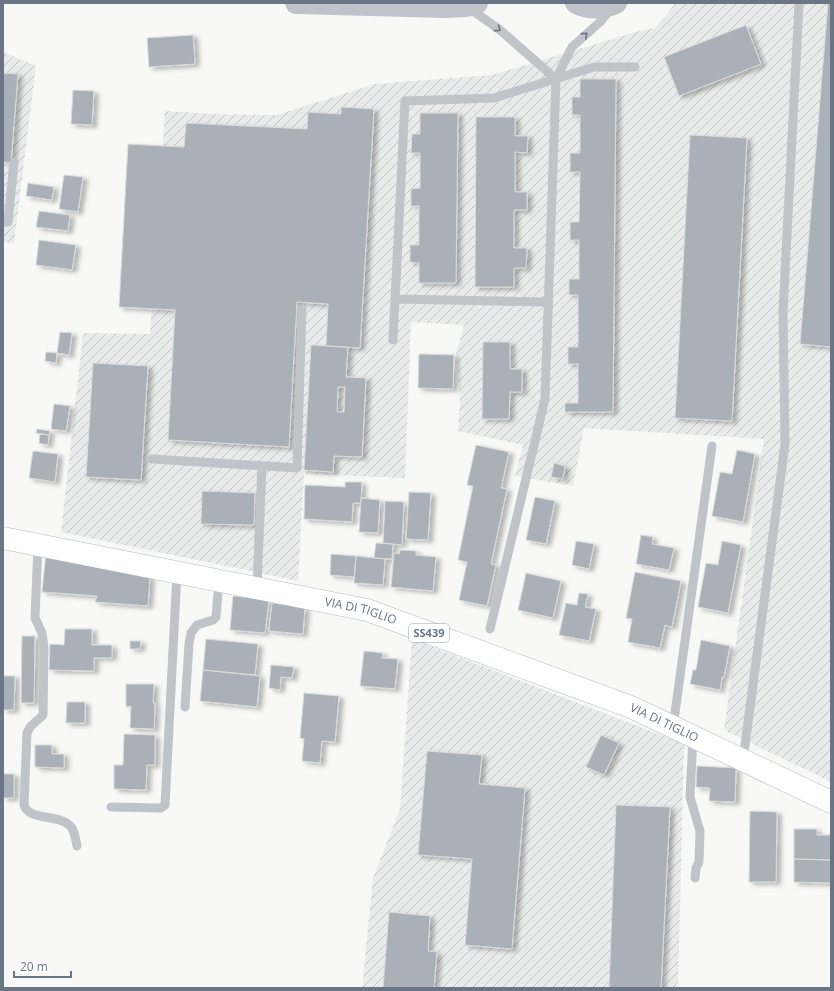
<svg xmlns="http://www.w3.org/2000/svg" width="834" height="991" viewBox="0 0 834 991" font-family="'Open Sans',sans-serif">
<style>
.industrial{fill:url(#industrial-furrows)}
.building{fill:#aab0b7;stroke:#dadbd9;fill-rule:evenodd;filter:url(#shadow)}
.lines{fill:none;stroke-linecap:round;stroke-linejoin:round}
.primary-casing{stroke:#b6b9be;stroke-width:23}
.service{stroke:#c0c3c8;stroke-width:9}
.tertiary{stroke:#c0c3c8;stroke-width:22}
.primary{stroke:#fff;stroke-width:22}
.oneway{stroke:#6a7586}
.labels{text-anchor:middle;stroke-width:4;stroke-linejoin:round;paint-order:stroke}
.shield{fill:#fff;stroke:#979eaa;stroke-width:1}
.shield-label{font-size:11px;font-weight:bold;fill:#6a7586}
.street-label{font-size:12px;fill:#6a7586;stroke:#fff}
</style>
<defs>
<pattern id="industrial-furrows" width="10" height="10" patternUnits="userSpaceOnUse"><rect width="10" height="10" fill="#e9eaea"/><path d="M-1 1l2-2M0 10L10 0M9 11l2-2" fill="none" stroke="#c1c2c3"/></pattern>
<filter id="shadow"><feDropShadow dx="4.5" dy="2.5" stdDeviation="2" flood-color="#0004"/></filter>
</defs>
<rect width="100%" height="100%" fill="#f8f9f7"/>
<path class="industrial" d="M 676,3 L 831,3 L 831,782 L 724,730 L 764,439 L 584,428 L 573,486 L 515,476 L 523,445 L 458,431 L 460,401 L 456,354 L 464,325 L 411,322 L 405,478 L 304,474 L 298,581 L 61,532 L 83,333 L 150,334 L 165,111 L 214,114 L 276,115 L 375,84 L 492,75 L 639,31 L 655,28 Z
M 3,52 L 36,66 L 14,243 L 3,242 Z
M 412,639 L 684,744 L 678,988 L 362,988 L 373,878 L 400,809 Z"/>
<path class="building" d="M 828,3 L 831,3 L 831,347 L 800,344 Z
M 746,25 L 761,64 L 679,96 L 664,57 Z
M 193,35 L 195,64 L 149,67 L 147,38 Z
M 3,73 L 18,74 L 11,163 L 3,162 Z
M 580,79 L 616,79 L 613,412 L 565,412 L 565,403 L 578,403 L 578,364 L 568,364 L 568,347 L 578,347 L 578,295 L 569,295 L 569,279 L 579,279 L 579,240 L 570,240 L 570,222 L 579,222 L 580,172 L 570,172 L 570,153 L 580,153 L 580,115 L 572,115 L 572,97 L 580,97 Z
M 73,90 L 94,91 L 92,125 L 71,124 Z
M 341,107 L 374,109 L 360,348 L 326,346 L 328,304 L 297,302 L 289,447 L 168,440 L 175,310 L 119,307 L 128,144 L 184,147 L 186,123 L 307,129 L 308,112 L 341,114 Z
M 420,113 L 458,113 L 456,283 L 419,283 L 419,263 L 410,262 L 410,245 L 419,245 L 419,206 L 411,206 L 411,189 L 420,188 L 420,153 L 411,153 L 412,134 L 420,134 Z
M 476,117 L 515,117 L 515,136 L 528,136 L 527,153 L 515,152 L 515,192 L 527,192 L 527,210 L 514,210 L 514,248 L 527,248 L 526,268 L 514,268 L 514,287 L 475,287 Z
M 690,135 L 747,138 L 732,421 L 675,418 Z
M 64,175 L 83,177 L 78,212 L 59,209 Z
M 28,183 L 54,187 L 52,200 L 26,196 Z
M 39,211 L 70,215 L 68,231 L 36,227 Z
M 39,240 L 76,245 L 72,270 L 36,265 Z
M 60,332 L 72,333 L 69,355 L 57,353 Z
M 483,342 L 510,342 L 510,369 L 522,369 L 522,392 L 510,392 L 509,419 L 482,419 Z
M 311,345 L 348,347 L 346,377 L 366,378 L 362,457 L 334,456 L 333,472 L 304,470 ZM 338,387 L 345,387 L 344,412 L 337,412 Z
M 46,352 L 57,353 L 56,363 L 45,361 Z
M 419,354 L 454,355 L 453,389 L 418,388 Z
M 93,363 L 148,366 L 141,480 L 86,477 Z
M 54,404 L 70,406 L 66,431 L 51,429 Z
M 37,429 L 50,431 L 49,435 L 36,433 Z
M 40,434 L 49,435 L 48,445 L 39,443 Z
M 476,445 L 509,452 L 501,488 L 507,489 L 491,564 L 496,565 L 487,606 L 459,600 L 467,562 L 458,560 L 473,486 L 467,485 Z
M 737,450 L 755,454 L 743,522 L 712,516 L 720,472 L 732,474 Z
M 33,451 L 58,454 L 55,482 L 29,478 Z
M 554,463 L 565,466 L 563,479 L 551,477 Z
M 345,482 L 362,482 L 361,503 L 353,503 L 352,522 L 304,519 L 305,485 L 345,487 Z
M 202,491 L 255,493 L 254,525 L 201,524 Z
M 409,492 L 431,493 L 428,540 L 406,539 Z
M 535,497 L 555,501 L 546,544 L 526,540 Z
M 361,498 L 380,500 L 378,533 L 359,532 Z
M 385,501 L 404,502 L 402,545 L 383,543 Z
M 641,535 L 653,537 L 652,544 L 674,548 L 669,570 L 636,564 Z
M 576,541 L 594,544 L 589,569 L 572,565 Z
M 722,541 L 741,545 L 728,613 L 698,607 L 706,563 L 718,565 Z
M 376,543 L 393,544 L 392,559 L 374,558 Z
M 400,550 L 416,551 L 416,555 L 436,557 L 433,591 L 391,587 L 394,553 L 399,554 Z
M 46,553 L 150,576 L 148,606 L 95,602 L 97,596 L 42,592 Z
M 331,554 L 356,556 L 354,577 L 330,575 Z
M 356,556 L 385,559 L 383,585 L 354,583 Z
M 635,572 L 681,581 L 672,627 L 665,625 L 660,648 L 628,642 L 632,619 L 626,618 Z
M 526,573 L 561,581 L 553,618 L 518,610 Z
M 579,593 L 588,594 L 585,607 L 596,609 L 589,641 L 559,635 L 566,603 L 577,605 Z
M 233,596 L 269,600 L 265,633 L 230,630 Z
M 272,603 L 305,607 L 303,634 L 269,631 Z
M 65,629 L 92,629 L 92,645 L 112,645 L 112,658 L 94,658 L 94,671 L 49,670 L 50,644 L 64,645 Z
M 22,636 L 35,636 L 34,703 L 21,703 Z
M 206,639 L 258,644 L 255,675 L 203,670 Z
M 701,640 L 730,646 L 724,677 L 722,677 L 720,690 L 690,684 L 693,670 L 696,670 Z
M 130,641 L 141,641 L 140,649 L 130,649 Z
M 364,651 L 383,653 L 382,658 L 398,659 L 395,689 L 360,686 Z
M 271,665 L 294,667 L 292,678 L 281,677 L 280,690 L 269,688 Z
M 203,670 L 260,676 L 257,707 L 200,701 Z
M 3,676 L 15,676 L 14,710 L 3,710 Z
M 126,684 L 154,684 L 153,703 L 155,703 L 154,729 L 130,728 L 131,706 L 126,707 Z
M 304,693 L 339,696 L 335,742 L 322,741 L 320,763 L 302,761 L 304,739 L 300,738 Z
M 67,702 L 85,702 L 85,723 L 66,723 Z
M 124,734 L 155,735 L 155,765 L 147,765 L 146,790 L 114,789 L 114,765 L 123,765 Z
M 601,735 L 619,743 L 604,775 L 586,767 Z
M 35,745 L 52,745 L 52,754 L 64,754 L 64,768 L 35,767 Z
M 427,751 L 482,755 L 479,784 L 525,788 L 512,949 L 465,945 L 472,859 L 418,855 Z
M 697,766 L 736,768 L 735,802 L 709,801 L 710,788 L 696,787 Z
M 3,774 L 14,774 L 14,798 L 3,798 Z
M 616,805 L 670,807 L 661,988 L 609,988 Z
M 750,811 L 777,812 L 776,882 L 749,882 Z
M 794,829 L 817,829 L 817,835 L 831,835 L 831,860 L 794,859 Z
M 794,859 L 831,860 L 831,883 L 794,882 Z
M 389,912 L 430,916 L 428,951 L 437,952 L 434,988 L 383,988 Z"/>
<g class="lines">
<defs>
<g id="primary">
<path id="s1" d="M 3,538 L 367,610 L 631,707 L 831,802"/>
</g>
</defs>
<use href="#primary" class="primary-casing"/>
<path class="service" d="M 469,8 L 500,30 L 556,79 L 572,47 L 600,22 L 611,9
M 3,222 L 8,222 L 14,162
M 395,299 L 548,302
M 393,340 L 405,101 L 494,98 L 594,67 L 635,67
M 152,459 L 297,468 L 302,309
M 38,545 L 35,618 L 42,633 L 44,647 L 43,715 L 30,727 L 27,733 L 24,805 C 29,822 62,813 72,828 C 75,834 76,840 77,846
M 257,588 L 262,466
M 490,629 L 545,399 L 556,79
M 185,707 L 189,644 L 191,633 L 197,625 L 213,620 L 216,617 L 219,581
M 673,727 L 712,446
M 693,737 L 690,797 L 700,831 L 699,862 L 696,868 L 695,878
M 743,760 L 785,444 L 783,312 L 799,3
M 111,807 L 161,808 L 165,805 L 177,573"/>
<path class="tertiary" d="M 296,3 L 445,7 L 466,6 L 477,3
M 576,3 C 589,9 602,9 616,3"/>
<use href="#primary" class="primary"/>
</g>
<defs><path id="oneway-chevron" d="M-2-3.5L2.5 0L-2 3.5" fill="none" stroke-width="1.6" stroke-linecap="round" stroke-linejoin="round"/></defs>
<g class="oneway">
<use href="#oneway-chevron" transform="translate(498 29) rotate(37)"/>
<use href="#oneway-chevron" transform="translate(585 35) rotate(-41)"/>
</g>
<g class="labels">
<rect class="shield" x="409" y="624" width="40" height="18" rx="3"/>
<g class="shield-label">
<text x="429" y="637">SS439</text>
</g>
<g class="street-label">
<text dy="4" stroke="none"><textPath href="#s1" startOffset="365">VIA DI TIGLIO</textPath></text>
<text dy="4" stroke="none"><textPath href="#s1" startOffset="689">VIA DI TIGLIO</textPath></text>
</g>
</g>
<rect width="834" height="991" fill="none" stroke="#6a7586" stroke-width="8"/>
<path d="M14 971v6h57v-6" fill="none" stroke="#6a7586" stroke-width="2"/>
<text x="20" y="971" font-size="12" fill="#6a7586" stroke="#ffffff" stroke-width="3" paint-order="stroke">20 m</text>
</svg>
